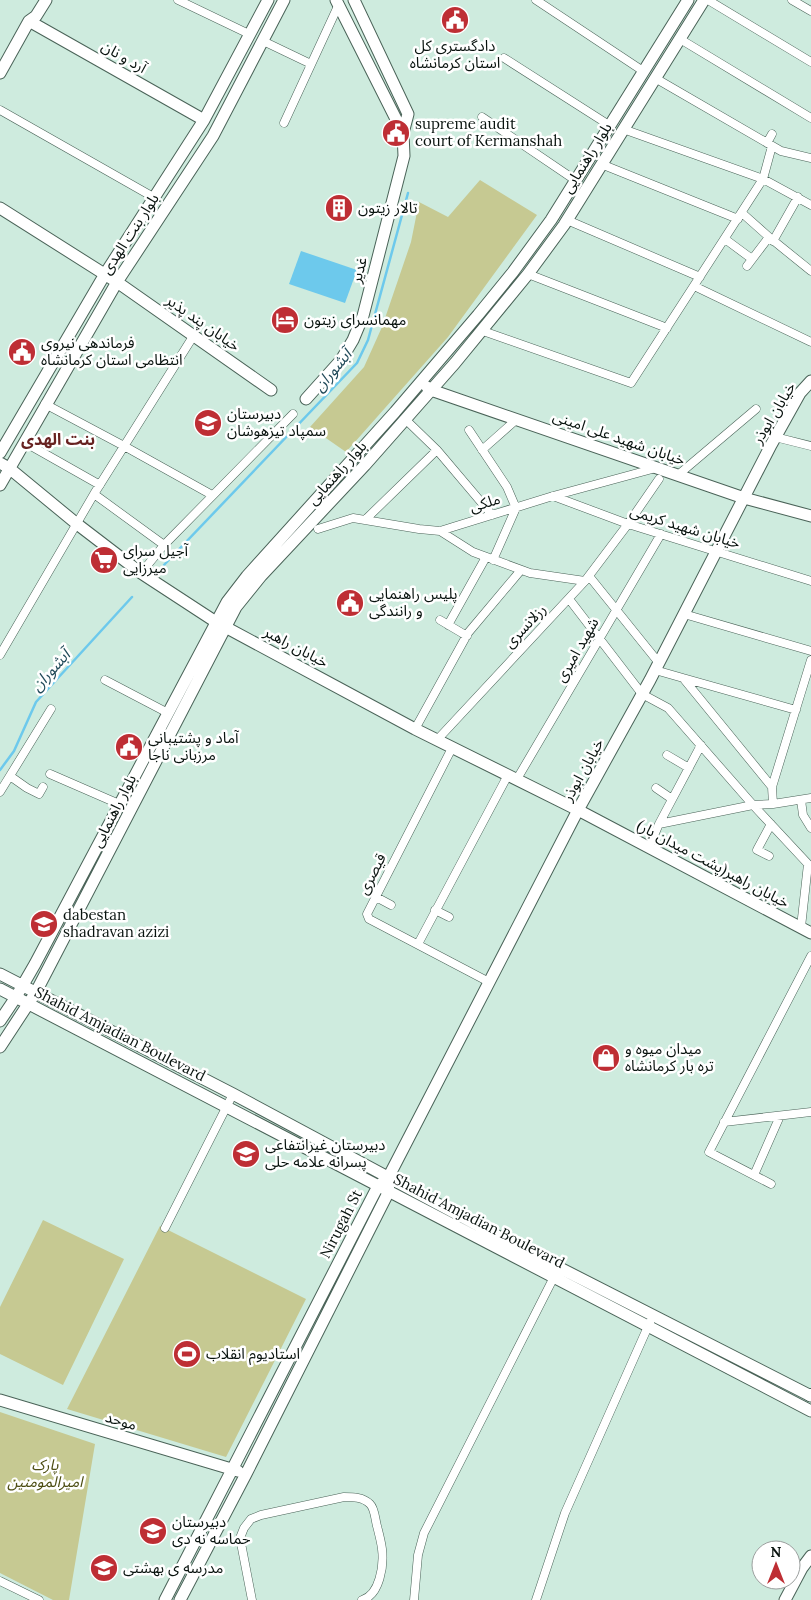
<svg xmlns="http://www.w3.org/2000/svg" width="811" height="1600" viewBox="0 0 811 1600" font-family="Lora,'Noto Sans Arabic',serif">
<style>
.green{fill:#c6c992}
.water{fill:#6dc9ec}
.lines{fill:none;stroke-linecap:round;stroke-linejoin:round}
.stream{stroke:#6dc9ec;stroke-width:2.5}
.street-casing{stroke:#4a6358;stroke-width:9}
.secondary-casing{stroke:#4a6358;stroke-width:13}
.primary-casing{stroke:#4a6358;stroke-width:14}
.street{stroke:#fff;stroke-width:8}
.secondary{stroke:#fff;stroke-width:11}
.primary{stroke:#fff;stroke-width:12}
.labels{text-anchor:middle;stroke-width:5;stroke-linejoin:round;paint-order:stroke}
.poi-label{font-size:15px;fill:#08120e;stroke:#fff;text-anchor:start}
.street-label{font-size:15px;fill:#08120e;stroke:#fff}
.park-label{font-size:15px;font-style:italic;fill:#4c4d12;stroke:#fff}
.water-label{font-size:16px;font-style:italic;fill:#224b5a;stroke:#fff}
.neighbourhood-label{font-size:16px;font-weight:bold;fill:#672221;stroke:#fff}
</style>
<rect width="100%" height="100%" fill="#ceebde"/>
<path class="green" d="M 480,180 L 537,215 L 448,337 L 346,452 L 310,427 L 364,367 L 382,327 L 411,242 L 419,202 L 448,217 Z
M 43,1220 L 124,1259 L 63,1385 L 0,1354 L 0,1307 Z
M 160,1226 L 306,1299 L 226,1457 L 67,1409 Z
M 0,1412 L 95,1444 L 69,1600 L 53,1600 L 0,1573 Z"/>
<path class="water" d="M 301,251 L 357,270 L 345,303 L 289,284 Z"/>
<g class="lines">
<path class="stream" d="M 164,565 L 357,363 L 368,340 L 408,193
M 0,770 L 14,751 L 36,702 L 132,597"/>
<defs>
<path id="street" d="M 178,0 L 249,34
M 536,0 L 643,71
M 708,0 L 811,62
M 792,0 L 811,11
M 680,39 L 811,118
M 263,41 L 311,64
M 504,58 L 609,125
M 655,78 L 781,151 L 811,158
M 0,110 L 155,198
M 482,117 L 575,180
M 284,123 L 339,4
M 623,129 L 763,179 L 811,205
M 767,143 L 772,134
M 601,164 L 738,219
M 742,213 L 769,237
M 567,220 L 700,277
M 725,239 L 752,259
M 773,241 L 798,197
M 747,266 L 769,237 L 811,271
M 528,274 L 667,328
M 694,286 L 811,342
M 483,331 L 631,383 L 763,179 L 772,146
M 45,404 L 124,446 L 212,495
M 405,419 L 437,450 L 492,515
M 469,430 L 507,487 L 516,508 L 493,560
M 775,437 L 811,446
M 24,442 L 100,485
M 482,450 L 517,419
M 678,475 L 756,409
M 94,494 L 164,545
M 553,496 L 628,524 L 811,581
M 365,520 L 437,450
M 318,529 L 353,518 L 419,529 L 440,531 L 553,496 L 656,468
M 440,531 L 473,552 L 530,573 L 585,581
M 141,573 L 164,545 L 293,414
M 589,576 L 659,663
M 569,599 L 642,694 L 668,708 L 753,805 L 808,864 L 801,927
M 684,614 L 811,651
M 440,620 L 467,636
M 448,625 L 486,557
M 0,655 L 94,494 L 194,335
M 655,670 L 683,678 L 772,787
M 683,678 L 796,710
M 105,680 L 168,713
M 415,729 L 468,633 L 521,570
M 437,740 L 585,581 L 628,524 L 659,479
M 452,748 L 367,914 L 369,919 L 489,982
M 667,755 L 689,768
M 50,774 L 119,804
M 10,776 L 27,788 L 39,794 L 43,787
M 517,779 L 661,534
M 656,788 L 672,799
M 0,792 L 51,709
M 801,800 L 803,815 L 811,828
M 773,804 L 772,787 L 811,660
M 659,824 L 701,745
M 649,847 L 659,824 L 753,805 L 773,804 L 811,798
M 769,856 L 757,850 L 771,824
M 376,897 L 391,905
M 435,910 L 449,917
M 418,944 L 508,775
M 724,1122 L 811,1112
M 754,1175 L 780,1116
M 771,1184 L 709,1152 L 811,956
M 165,1228 L 233,1094
M 0,1581 L 39,1600
M 252,1600 L 240,1538 L 244,1528 L 251,1519 L 261,1515 L 344,1497 C 353,1497 363,1497 370,1504 C 375,1509 375,1519 377,1526 C 379,1534 381,1541 382,1549 C 384,1565 380,1595 362,1600
M 414,1600 L 418,1555 L 424,1533 L 556,1273
M 536,1600 L 565,1513 L 650,1322"/>
<path id="secondary" d="M 336,0 L 403,133
M 29,21 L 204,120
M 0,73 L 29,21 L 36,16 L 46,0
M 0,208 L 117,282 L 271,390
M 427,387 L 431,390 L 744,498 L 811,516
M 306,399 L 341,360 L 353,340 L 363,316 L 404,156 L 403,133 L 408,114 L 354,0
M 0,453 L 105,274 L 204,120 L 268,0
M 0,463 L 9,468 L 77,524 L 141,573 L 216,622 L 415,729 L 578,810 L 811,933
M 0,485 L 117,282 L 213,136 L 284,0
M 0,974 L 233,1094 L 507,1241 L 811,1396
M 0,989 L 811,1411
M 0,1021 L 16,997 L 35,964 L 227,602 L 247,576 L 395,412 L 478,315 L 513,272 L 551,220 L 688,0
M 0,1047 L 36,992 L 236,607 L 261,576 L 365,465 L 455,363 L 528,274 L 564,225 L 704,0
M 0,1400 L 238,1471
M 165,1600 L 378,1186 L 388,1178 L 578,810 L 650,680 L 771,445 L 800,393 L 811,381
M 180,1600 L 246,1474 L 389,1191 L 388,1185
M 785,1600 L 802,1568 L 811,1556"/>
<path id="primary" d="M 810,1395 L 811,1395"/>
</defs>
<use href="#street" class="street-casing"/>
<use href="#secondary" class="secondary-casing"/>
<use href="#primary" class="primary-casing"/>
<use href="#street" class="street"/>
<use href="#secondary" class="secondary"/>
<use href="#primary" class="primary"/>
</g>
<defs>
<symbol id="civic-disc" viewBox="-11 -11 22 22"><circle r="9.5" fill="#be2e34" stroke="#fff"/><path d="M-.6-6.5H3V-4.5H.6V-3L4-1V1h2V6H-6V1h2V-1L-.6-3ZM-1.2 2.5V6h2.4V2.5Z" fill="#fff"/></symbol>
<symbol id="building-disc" viewBox="-11 -11 22 22"><circle r="9.5" fill="#be2e34" stroke="#fff"/><path d="M-4-6H4V6H1V3H-1V6H-4ZM-2.5-4.3h1.7v1.8h-1.7ZM.8-4.3h1.7v1.8H.8ZM-2.5-1h1.7V.8h-1.7ZM.8-1h1.7V.8H.8Z" fill="#fff"/></symbol>
<symbol id="hotel-disc" viewBox="-11 -11 22 22"><circle r="9.5" fill="#be2e34" stroke="#fff"/><path d="M-6-4.5h1.5V1H6V5H4.5V3h-9V5H-6ZM-4 0a1.8 1.8 0 1 1 3.6 0ZM.5 0V-2.5h3Q6-2.5 6 0Z" fill="#fff"/></symbol>
<symbol id="school-disc" viewBox="-11 -11 22 22"><circle r="9.5" fill="#be2e34" stroke="#fff"/><path d="M0-5L7-2L0 1L-7-2ZM-4 1L0 2.5L4 1V4Q0 6-4 4Z" fill="#fff"/></symbol>
<symbol id="supermarket-disc" viewBox="-11 -11 22 22"><circle r="9.5" fill="#be2e34" stroke="#fff"/><path d="M-6-5.5h2.5l.6 2H6L4.5 2H-2.5L-4.4-4H-6ZM-1.5 3.2a1.3 1.3 0 1 0 .1 0ZM3 3.2a1.3 1.3 0 1 0 .1 0Z" fill="#fff"/></symbol>
<symbol id="shop-disc" viewBox="-11 -11 22 22"><circle r="9.5" fill="#be2e34" stroke="#fff"/><path d="M-5-2.5h2.3a2.7 3.5 0 0 1 5.4 0H5L5.5 6h-11ZM-1.5-2.5h3a1.5 2.3 0 0 0-3 0Z" fill="#fff"/></symbol>
<symbol id="stadium-disc" viewBox="-11 -11 22 22"><circle r="9.5" fill="#be2e34" stroke="#fff"/><path d="M0-5a6.5 5 0 1 0 0 10a6.5 5 0 1 0 0-10ZM-3.5-1.8h7v3.6h-7Z" fill="#fff"/></symbol>
</defs>
<g fill-rule="evenodd">
<use href="#civic-disc" x="439" y="4" width="32" height="32"/>
<use href="#civic-disc" x="380" y="117" width="32" height="32"/>
<use href="#building-disc" x="323" y="192" width="32" height="32"/>
<use href="#hotel-disc" x="269" y="304" width="32" height="32"/>
<use href="#civic-disc" x="6" y="336" width="32" height="32"/>
<use href="#school-disc" x="192" y="407" width="32" height="32"/>
<use href="#supermarket-disc" x="88" y="544" width="32" height="32"/>
<use href="#civic-disc" x="334" y="587" width="32" height="32"/>
<use href="#civic-disc" x="113" y="731" width="32" height="32"/>
<use href="#school-disc" x="28" y="908" width="32" height="32"/>
<use href="#shop-disc" x="590" y="1042" width="32" height="32"/>
<use href="#school-disc" x="230" y="1138" width="32" height="32"/>
<use href="#stadium-disc" x="171" y="1338" width="32" height="32"/>
<use href="#school-disc" x="137" y="1515" width="32" height="32"/>
<use href="#school-disc" x="88" y="1552" width="32" height="32"/>
</g>
<g class="labels">
<g class="poi-label">
<text x="455" y="51" text-anchor="middle">دادگستری کل<tspan x="455" dy="17">استان کرمانشاه</tspan></text>
<text x="415" y="129">supreme audit<tspan x="415" dy="17">court of Kermanshah</tspan></text>
<text x="358" y="213">تالار زیتون</text>
<text x="304" y="325">مهمانسرای زیتون</text>
<text x="41" y="348">فرماندهی نیروی<tspan x="41" dy="17">انتظامی استان کرمانشاه</tspan></text>
<text x="227" y="419">دبیرستان<tspan x="227" dy="17">سمپاد تیزهوشان</tspan></text>
<text x="123" y="556">آجیل سرای<tspan x="123" dy="17">میرزایی</tspan></text>
<text x="369" y="599">پلیس راهنمایی<tspan x="369" dy="17">و رانندگی</tspan></text>
<text x="148" y="743">آماد و پشتیبانی<tspan x="148" dy="17">مرزبانی ناجا</tspan></text>
<text x="63" y="920">dabestan<tspan x="63" dy="17">shadravan azizi</tspan></text>
<text x="625" y="1054">میدان میوه و<tspan x="625" dy="17">تره بار کرمانشاه</tspan></text>
<text x="265" y="1150">دبیرستان غیرانتفاعی<tspan x="265" dy="17">پسرانه علامه حلی</tspan></text>
<text x="206" y="1359">استادیوم انقلاب</text>
<text x="172" y="1527">دبیرستان<tspan x="172" dy="17">حماسه نه دی</tspan></text>
<text x="123" y="1573">مدرسه ی بهشتی</text>
</g>
<g class="street-label">
<text transform="translate(124 57) rotate(30)" y="5">آرد و نان</text>
<text transform="translate(587 158) rotate(-58)" y="5">بلوار راهنمایی</text>
<text transform="translate(130 234) rotate(-57)" y="5">بلوار بنت الهدی</text>
<text transform="translate(359 270) rotate(-75)" y="5">غدیر</text>
<text transform="translate(203 323) rotate(35)" y="5">خیابان پند پذیر</text>
<text transform="translate(774 413) rotate(-59)" y="5">خیابان ابوذر</text>
<text transform="translate(619 438) rotate(19)" y="5">خیابان شهید علی امینی</text>
<text transform="translate(337 473) rotate(-48)" y="5">بلوار راهنمایی</text>
<text transform="translate(485 503) rotate(-17)" y="5">ملکی</text>
<text transform="translate(685 527) rotate(17)" y="5">خیابان شهید کریمی</text>
<text transform="translate(525 626) rotate(-47)" y="5">رزلانسری</text>
<text transform="translate(296 647) rotate(28)" y="5">خیابان راهبر</text>
<text transform="translate(577 650) rotate(-60)" y="5">شهید امیری</text>
<text transform="translate(583 770) rotate(-61)" y="5">خیابان ابوذر</text>
<text transform="translate(114 811) rotate(-63)" y="5">بلوار راهنمایی</text>
<text transform="translate(713 864) rotate(28)" y="5">خیابان راهبر(پشت میدان بار)</text>
<text transform="translate(372 874) rotate(-63)" y="5">قیصری</text>
<text transform="translate(120 1034) rotate(27)" y="5">Shahid Amjadian Boulevard</text>
<text transform="translate(479 1221) rotate(27)" y="5">Shahid Amjadian Boulevard</text>
<text transform="translate(341 1224) rotate(-63)" y="5">Nirugah St</text>
<text transform="translate(121 1421) rotate(17)" y="5">موحد</text>
</g>
<g class="park-label">
<text x="45" y="1470">پارک<tspan x="45" dy="17">امیرالمومنین</tspan></text>
</g>
<g class="water-label">
<text transform="translate(332 370) rotate(-50)" y="6">آبشوران</text>
<text transform="translate(50 670) rotate(-48)" y="6">آبشوران</text>
</g>
<g class="neighbourhood-label">
<text x="58" y="445">بنت الهدی</text>
</g>
</g>
<g transform="translate(776 1565)"><circle r="24" fill="#ffffff" stroke="#9ca09f"/>
<path d="M0-4L9 19L0 12L-9 19Z" fill="#be2e34"/>
<text y="-8" font-size="14" font-weight="bold" text-anchor="middle" fill="#08120e">N</text>
</g>
</svg>
